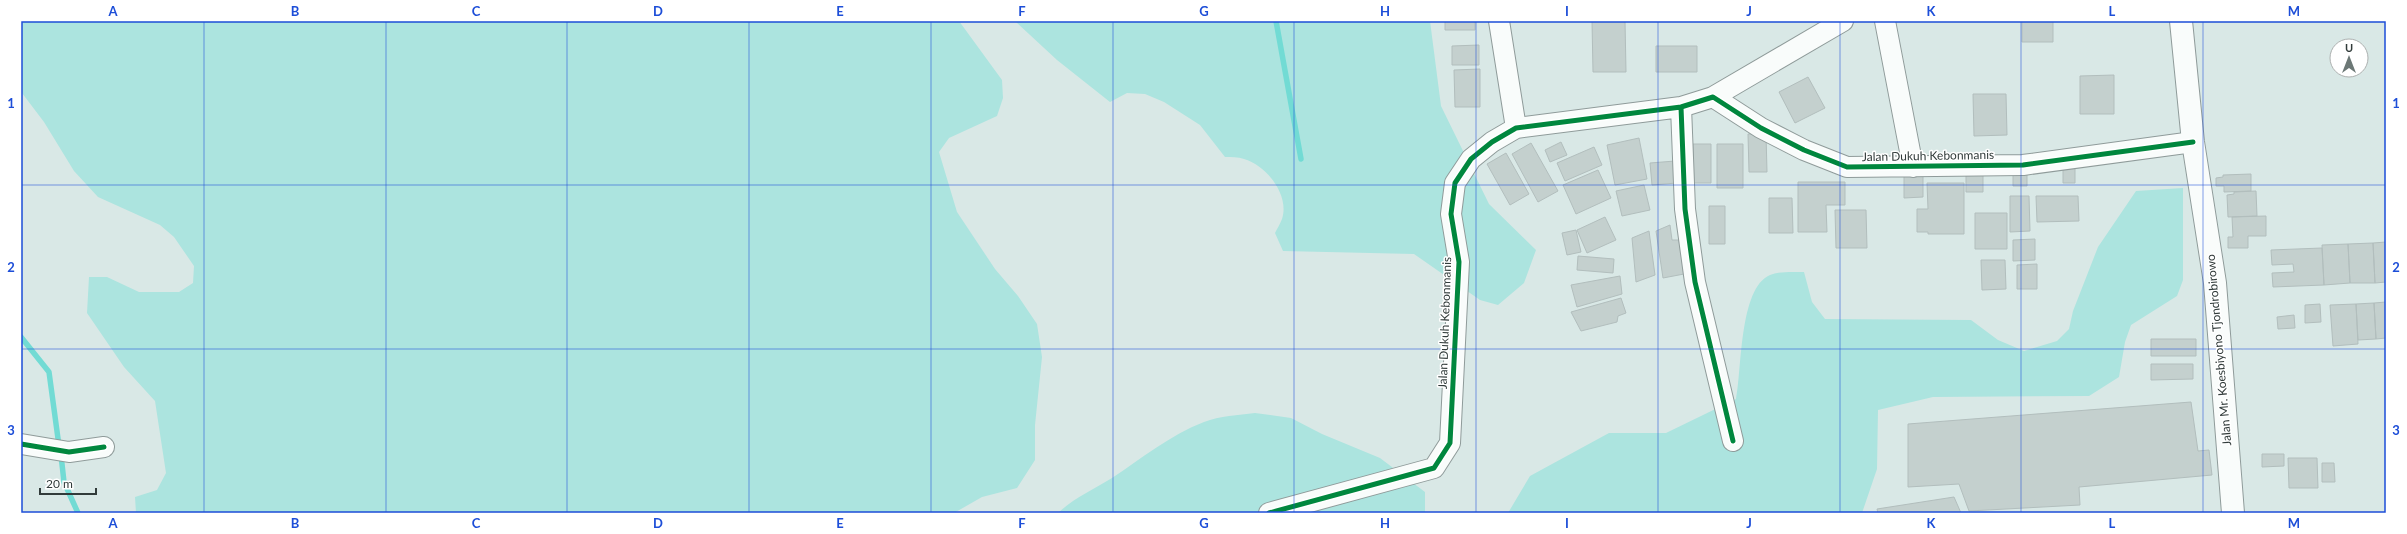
<svg xmlns="http://www.w3.org/2000/svg" width="2407" height="534" viewBox="0 0 2407 534" font-family="Lato,sans-serif">
<style>
.green{fill:#ace4df}
.lines{fill:none;stroke-linecap:round;stroke-linejoin:round}
.stream{stroke:#72dbd4;stroke-width:5.5}
.building{fill:#c4d0ce;stroke:#b2bebd}
.minor-casing{stroke:#8f9b9a;stroke-width:22}
.major-casing{stroke:#8f9b9a;stroke-width:24}
.minor{stroke:#f9fcfb;stroke-width:20}
.major{stroke:#f9fcfb;stroke-width:22}
.cycleway-casing{stroke:#fff;stroke-width:8}
.cycleway{stroke:#00873e;stroke-width:5}
.grid{fill:none;stroke:#1d4ed8;stroke-width:1;stroke-opacity:0.55}
.labels{text-anchor:middle;stroke-width:3;stroke-linejoin:round;paint-order:stroke}
.street-label{font-size:12px;fill:#313b3a;stroke:#fff}
.neatline{fill:none;stroke:#1d4ed8;stroke-width:1.5}
.grid-label{font-size:13px;text-anchor:middle;font-weight:bold;fill:#1d4ed8}
</style>
<rect width="100%" height="100%" fill="#d9e8e6"/>
<path class="green" d="M 21,21 L 959,21 L 1002,80 L 1003,98 L 997,116 L 949,138 L 939,152 L 957,212 L 995,269 L 1018,296 L 1037,324 L 1042,357 L 1035,425 L 1035,460 L 1017,488 L 982,497 L 954,513 L 136,513 L 135,497 L 157,490 L 166,473 L 155,401 L 124,367 L 87,313 L 89,277 L 107,277 L 139,292 L 179,292 L 193,283 L 194,266 L 174,237 L 160,225 L 98,197 L 74,171 L 44,122 L 22,93 Z
M 1015,21 L 1430,21 L 1441,106 L 1489,204 L 1536,250 L 1524,283 L 1498,305 L 1480,300 L 1414,254 L 1283,251 L 1275,233 C 1277,229 1280,224 1282,219 C 1290,195 1266,165 1244,159 C 1238,157 1231,157 1225,157 L 1200,125 L 1164,102 L 1145,94 L 1127,93 L 1110,102 L 1057,60 Z
M 2183,188 L 2183,280 L 2177,296 L 2131,325 L 2125,342 L 2119,377 L 2089,396 L 1933,397 L 1878,410 L 1877,469 L 1862,513 L 1508,513 L 1530,476 L 1609,433 L 1666,433 L 1736,399 C 1742,370 1739,288 1770,275 C 1779,271 1794,272 1804,272 L 1812,302 L 1825,319 L 1971,320 L 1998,340 L 2024,351 L 2057,341 L 2069,329 L 2073,311 L 2098,247 L 2136,191 Z
M 1255,413 L 1291,418 L 1322,434 L 1380,458 L 1425,492 L 1425,513 L 1058,513 C 1074,498 1094,489 1112,478 C 1141,459 1170,435 1204,422 C 1220,416 1238,415 1255,413 Z"/>
<g class="lines">
<path class="stream" d="M 1276,21 L 1301,159
M 21,337 L 49,372 L 59,446
M 61,455 L 64,482 L 78,513"/>
</g>
<path class="building" d="M 1445,21 L 1475,21 L 1475,30 L 1445,30 Z
M 1592,21 L 1625,21 L 1626,72 L 1593,72 Z
M 2022,21 L 2053,21 L 2053,42 L 2022,42 Z
M 1479,45 L 1479,65 L 1452,65 L 1452,46 Z
M 1656,46 L 1697,46 L 1697,72 L 1656,72 Z
M 1480,69 L 1480,107 L 1455,107 L 1454,70 Z
M 2114,75 L 2114,114 L 2080,114 L 2080,76 Z
M 1808,77 L 1825,108 L 1795,123 L 1779,92 Z
M 1973,94 L 2006,94 L 2007,135 L 1974,136 Z
M 1748,134 L 1766,134 L 1767,172 L 1749,172 Z
M 1639,138 L 1647,179 L 1615,185 L 1607,145 Z
M 1561,142 L 1567,155 L 1550,162 L 1545,150 Z
M 1531,143 L 1558,191 L 1538,202 L 1512,154 Z
M 1693,144 L 1711,144 L 1711,183 L 1693,183 Z
M 1717,144 L 1743,144 L 1743,188 L 1717,188 Z
M 1594,147 L 1602,165 L 1565,181 L 1557,163 Z
M 1506,153 L 1529,194 L 1510,205 L 1487,164 Z
M 2075,160 L 2075,183 L 2063,183 L 2063,161 Z
M 1675,161 L 1677,183 L 1652,185 L 1650,163 Z
M 2013,166 L 2027,166 L 2027,186 L 2013,186 Z
M 1966,168 L 1983,168 L 1983,192 L 1966,192 Z
M 1598,170 L 1611,198 L 1576,214 L 1563,185 Z
M 1904,170 L 1923,170 L 1923,197 L 1904,198 Z
M 2251,174 L 2251,191 L 2224,192 L 2224,186 L 2216,186 L 2216,178 L 2223,177 L 2223,175 Z
M 1798,182 L 1845,182 L 1845,205 L 1826,205 L 1827,232 L 1798,232 Z
M 1927,183 L 1964,183 L 1964,234 L 1928,234 L 1928,232 L 1917,232 L 1917,209 L 1928,209 Z
M 1644,185 L 1650,210 L 1622,216 L 1616,191 Z
M 2256,191 L 2257,216 L 2228,217 L 2227,195 L 2234,194 L 2234,192 Z
M 2010,196 L 2029,196 L 2030,231 L 2010,232 Z
M 2036,196 L 2078,196 L 2079,221 L 2037,222 Z
M 1769,198 L 1792,198 L 1793,233 L 1769,233 Z
M 1709,206 L 1725,206 L 1725,244 L 1709,244 Z
M 1835,210 L 1866,210 L 1867,248 L 1836,248 Z
M 1975,213 L 2007,213 L 2007,249 L 1975,249 Z
M 2266,216 L 2266,236 L 2248,236 L 2248,248 L 2228,248 L 2228,237 L 2233,237 L 2232,217 Z
M 1605,217 L 1616,240 L 1587,253 L 1577,230 Z
M 1670,225 L 1672,240 L 1679,240 L 1684,274 L 1663,278 L 1656,231 Z
M 1576,230 L 1581,252 L 1567,255 L 1562,233 Z
M 1649,231 L 1655,275 L 1636,282 L 1632,238 Z
M 2035,239 L 2035,260 L 2013,261 L 2013,240 Z
M 2386,242 L 2386,282 L 2375,283 L 2373,243 Z
M 2373,243 L 2375,283 L 2350,283 L 2348,244 Z
M 2348,244 L 2350,283 L 2324,285 L 2322,245 Z
M 2322,248 L 2324,285 L 2273,287 L 2272,273 L 2294,272 L 2293,264 L 2272,265 L 2271,250 Z
M 1578,256 L 1614,259 L 1613,273 L 1577,270 Z
M 1981,260 L 2005,260 L 2006,289 L 1982,290 Z
M 2037,264 L 2037,289 L 2017,289 L 2017,265 Z
M 1620,276 L 1622,294 L 1577,307 L 1571,285 Z
M 1621,298 L 1626,313 L 1618,316 L 1617,322 L 1581,331 L 1571,312 Z
M 2386,302 L 2386,338 L 2376,339 L 2374,303 Z
M 2374,303 L 2376,339 L 2358,340 L 2356,304 Z
M 2320,304 L 2321,322 L 2305,323 L 2305,305 Z
M 2356,304 L 2358,344 L 2333,346 L 2330,305 Z
M 2294,315 L 2295,328 L 2278,329 L 2277,317 Z
M 2151,339 L 2196,339 L 2196,356 L 2151,356 Z
M 2151,364 L 2193,364 L 2193,379 L 2151,380 Z
M 2191,402 L 2198,451 L 2209,450 L 2212,475 L 2079,487 L 2080,505 L 1969,511 L 1959,484 L 1908,487 L 1908,424 Z
M 2262,454 L 2284,454 L 2284,466 L 2262,467 Z
M 2288,458 L 2317,458 L 2318,488 L 2289,488 Z
M 2322,463 L 2334,463 L 2335,482 L 2322,482 Z
M 1954,497 L 1961,513 L 1878,513 L 1877,509 Z"/>
<g class="lines">
<defs>
<path id="minor" d="M 1499,21 L 1516,128
M 1885,21 L 1913,167
M 1713,97 L 1843,21
M 1681,107 L 1685,209 L 1695,282 L 1733,441
M 21,444 L 69,452 L 104,447
M 1269,513 L 1434,468 L 1450,443 L 1459,262 L 1451,214 L 1455,183 L 1471,159 L 1492,142 L 1516,128 L 1681,107 L 1713,97 L 1761,128 L 1804,150 L 1847,167 L 2023,165 L 2193,142"/>
<path id="major" d="M 2181,21 L 2193,142 L 2215,283 L 2233,513"/>
</defs>
<use href="#minor" class="minor-casing"/>
<use href="#major" class="major-casing"/>
<use href="#minor" class="minor"/>
<use href="#major" class="major"/>
<defs>
<path id="cycleway" d="M 1681,107 L 1685,209 L 1695,282 L 1733,441
M 21,444 L 69,452 L 104,447
M 1269,513 L 1434,468 L 1450,443 L 1459,262 L 1451,214 L 1455,183 L 1471,159 L 1492,142 L 1516,128 L 1681,107 L 1713,97 L 1761,128 L 1804,150 L 1847,167 L 2023,165 L 2193,142"/>
</defs>
<use href="#cycleway" class="cycleway-casing"/>
<use href="#cycleway" class="cycleway"/>
</g>
<path class="grid" d="M 204,21 L 204,513M 386,21 L 386,513M 567,21 L 567,513M 749,21 L 749,513M 931,21 L 931,513M 1113,21 L 1113,513M 1294,21 L 1294,513M 1476,21 L 1476,513M 1658,21 L 1658,513M 1840,21 L 1840,513M 2021,21 L 2021,513M 2203,21 L 2203,513M 21,185 L 2386,185M 21,349 L 2386,349"/>
<g class="labels">
<g class="street-label">
<text transform="translate(1928 156) rotate(-1)" y="4">Jalan Dukuh Kebonmanis</text>
<text transform="translate(1445 323) rotate(-88)" y="4">Jalan Dukuh Kebonmanis</text>
<text transform="translate(2219 350) rotate(-95)" y="4">Jalan Mr. Koesbiyono Tjondrobirowo</text>
</g>
</g>
<rect width="2407" height="534" fill="none" stroke="#ffffff" stroke-width="44"/>
<g transform="translate(2349 58)"><circle r="19" fill="#ffffff" stroke="#adb1b0"/>
<path d="M0-3L7 15L0 10L-7 15Z" fill="#6c7876"/>
<text y="-6" font-size="11" font-weight="bold" text-anchor="middle" fill="#313b3a">U</text>
</g>
<path d="M40 488v6h56v-6" fill="none" stroke="#313b3a" stroke-width="2"/>
<text x="46" y="488" font-size="12" fill="#313b3a" stroke="#ffffff" stroke-width="3" paint-order="stroke">20 m</text>
<rect x="22" y="22" width="2363" height="490" class="neatline"/>
<g class="grid-label">
<text x="113" y="16">A</text>
<text x="295" y="16">B</text>
<text x="476" y="16">C</text>
<text x="658" y="16">D</text>
<text x="840" y="16">E</text>
<text x="1022" y="16">F</text>
<text x="1204" y="16">G</text>
<text x="1385" y="16">H</text>
<text x="1567" y="16">I</text>
<text x="1749" y="16">J</text>
<text x="1931" y="16">K</text>
<text x="2112" y="16">L</text>
<text x="2294" y="16">M</text>
<text x="11" y="108">1</text>
<text x="2396" y="108">1</text>
<text x="11" y="272">2</text>
<text x="2396" y="272">2</text>
<text x="11" y="435">3</text>
<text x="2396" y="435">3</text>
<text x="113" y="528">A</text>
<text x="295" y="528">B</text>
<text x="476" y="528">C</text>
<text x="658" y="528">D</text>
<text x="840" y="528">E</text>
<text x="1022" y="528">F</text>
<text x="1204" y="528">G</text>
<text x="1385" y="528">H</text>
<text x="1567" y="528">I</text>
<text x="1749" y="528">J</text>
<text x="1931" y="528">K</text>
<text x="2112" y="528">L</text>
<text x="2294" y="528">M</text>
</g>
</svg>
